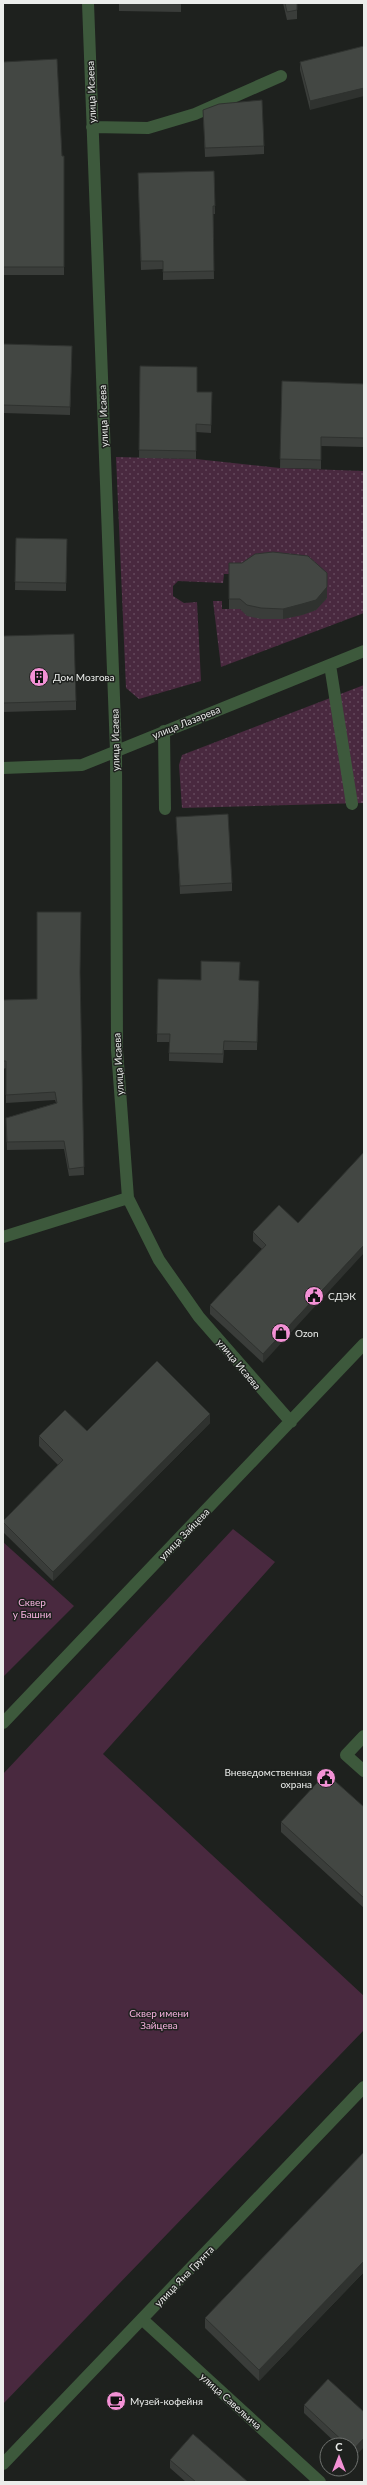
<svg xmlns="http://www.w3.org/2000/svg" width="367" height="2485" viewBox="0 0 367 2485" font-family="Lato,sans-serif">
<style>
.grass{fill:url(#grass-dots)}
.park{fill:#49293f}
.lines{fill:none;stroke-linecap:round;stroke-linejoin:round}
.minor{stroke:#3d593c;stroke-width:12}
.wall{fill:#3a3d3a}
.shaded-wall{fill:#2f322f}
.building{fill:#434743;stroke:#2f322f}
.labels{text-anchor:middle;stroke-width:3;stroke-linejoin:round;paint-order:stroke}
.street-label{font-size:10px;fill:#ebedeb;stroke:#1e211e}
.poi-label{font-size:10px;fill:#ebedeb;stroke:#1e211e;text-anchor:start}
.park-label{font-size:10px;fill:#f6b2df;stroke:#1e211e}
</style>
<defs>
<pattern id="grass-dots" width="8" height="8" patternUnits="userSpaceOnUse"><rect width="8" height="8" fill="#49293f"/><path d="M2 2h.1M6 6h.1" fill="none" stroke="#63485b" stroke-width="1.8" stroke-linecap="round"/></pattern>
</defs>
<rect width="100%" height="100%" fill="#1e211e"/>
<path class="grass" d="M 116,457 L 196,459 L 280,468 L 364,471 L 364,613 L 221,667 L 213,601 L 222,601 L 222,609 L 240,609 C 252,620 267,619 283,619 L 242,574 L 224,574 L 223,583 L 178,581 L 173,586 L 173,596 L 184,603 L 197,602 L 201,681 L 139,699 L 126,688 Z
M 364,685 L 364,803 L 182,808 L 179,765 L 182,755 Z"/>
<path class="park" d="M 233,1529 L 275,1562 L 103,1754 L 364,1996 L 364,2030 L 3,2404 L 3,1774 Z
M 3,1542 L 74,1606 L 3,1677 Z"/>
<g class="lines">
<path class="minor" d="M 88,3 L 116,751 L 117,1050 L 128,1198 L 159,1260 L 199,1317 L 291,1422
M 92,127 L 148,128 L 195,114 L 281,76
M 330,665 L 352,804
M 164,731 L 165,809
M 3,768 L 82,765 L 364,651
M 3,1237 L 128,1198
M 3,1723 L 364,1344
M 364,1736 L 346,1755 L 364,1771
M 143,2320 L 320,2482
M 3,2464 L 364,2087"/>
</g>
<path class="wall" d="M 119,3 L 181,3 L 181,12 L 119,11 Z
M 283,3 L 297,3 L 297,19 L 287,20 Z
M 364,46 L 310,110 L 300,70 L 300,62 Z
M 3,62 L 62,156 L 64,156 L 64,275 L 3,275 Z
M 203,110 L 264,146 L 264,154 L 205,157 Z
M 214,171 L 215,214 L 213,214 L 214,279 L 163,280 L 163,269 L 141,270 L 138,173 Z
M 3,344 L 72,346 L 70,415 L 3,413 Z
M 140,366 L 197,392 L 212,392 L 211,433 L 196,432 L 196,459 L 139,458 Z
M 282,381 L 364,384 L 364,447 L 321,446 L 321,469 L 280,468 Z
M 16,538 L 67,539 L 66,591 L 15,590 Z
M 229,563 L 327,598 L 316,610 L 302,615 L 283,619 L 261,619 L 247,616 L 240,609 L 229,609 Z
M 3,636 L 76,701 L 76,710 L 3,712 Z
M 176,817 L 232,883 L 232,891 L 180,894 Z
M 80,976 L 84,1175 L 69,1176 L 64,1149 L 7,1150 L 6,1118 L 56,1103 L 55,1100 L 6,1103 L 6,1068 L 3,1069 L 3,1000 L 37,999 Z
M 158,979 L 201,980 L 239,980 L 259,989 L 257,1050 L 224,1050 L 223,1063 L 169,1061 L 169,1042 L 157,1042 Z
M 279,1205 L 263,1363 L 210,1314 L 210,1305 L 262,1249 L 253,1241 L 253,1232 Z
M 210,1423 L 53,1581 L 3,1532 L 3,1521 L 58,1465 L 39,1446 L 39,1436 L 87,1431 Z
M 364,1807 L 364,1908 L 281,1832 L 281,1822 Z
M 364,2152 L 364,2272 L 259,2381 L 205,2328 L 205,2318 Z
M 304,2405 L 364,2412 L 353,2459 L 351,2457 L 351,2445 L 338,2445 L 304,2413 Z
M 170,2460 L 248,2482 L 186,2482 L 170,2468 Z"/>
<path class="shaded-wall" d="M 364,88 L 364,96 L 310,110 L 310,101 Z
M 327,587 L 327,598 L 316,610 L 302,615 L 283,619 L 283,609 Z
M 364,1245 L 364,1253 L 263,1363 L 263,1354 Z
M 210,1414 L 210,1423 L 53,1581 L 53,1572 Z
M 364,2261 L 364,2272 L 259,2381 L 259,2370 Z
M 364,2438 L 364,2447 L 353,2459 L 353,2450 Z"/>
<path class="building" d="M 119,3 L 181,3 L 181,4 Z
M 285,3 L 297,3 L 297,10 L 287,12 Z
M 364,46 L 364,88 L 310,101 L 300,62 Z
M 57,59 L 62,156 L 64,156 L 64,267 L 3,267 L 3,62 Z
M 262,100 L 264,146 L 205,148 L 203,110 L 219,104 Z
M 214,171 L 215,206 L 213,206 L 214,271 L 163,272 L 163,261 L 141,261 L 138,173 Z
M 3,344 L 72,346 L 70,407 L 3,405 Z
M 140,366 L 197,367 L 197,392 L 212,392 L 211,425 L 196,424 L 196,451 L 139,450 Z
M 282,381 L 364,384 L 364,438 L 321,437 L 321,460 L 280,459 Z
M 16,538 L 67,539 L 66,583 L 15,582 Z
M 273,552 L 308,556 L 327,573 L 327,587 L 316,600 L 302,604 L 283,609 L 261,608 L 247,605 L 240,599 L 229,599 L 229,563 L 242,563 L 255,554 Z
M 74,634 L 76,701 L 3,703 L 3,636 Z
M 228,814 L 232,883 L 180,886 L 176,817 Z
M 37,912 L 81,912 L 80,972 L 84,1167 L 69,1169 L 64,1141 L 7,1142 L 6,1118 L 57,1103 L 55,1092 L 6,1095 L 6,1061 L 3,1061 L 3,1000 L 37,999 Z
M 201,961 L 240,962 L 239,980 L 259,981 L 257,1042 L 224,1041 L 223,1054 L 169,1053 L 170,1034 L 157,1034 L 158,979 L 201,980 Z
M 364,1152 L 364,1245 L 263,1354 L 210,1305 L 266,1245 L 253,1232 L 279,1205 L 298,1223 Z
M 157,1361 L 210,1414 L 53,1572 L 3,1522 L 3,1521 L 63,1460 L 39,1436 L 65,1410 L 87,1431 Z
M 326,1773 L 364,1807 L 364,1898 L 281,1822 Z
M 364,2152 L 364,2261 L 259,2370 L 205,2318 Z
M 328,2379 L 364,2412 L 364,2438 L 353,2450 L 351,2449 L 351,2445 L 347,2445 L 304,2405 Z
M 193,2434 L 248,2482 L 196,2482 L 170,2460 Z"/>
<defs>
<symbol id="building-disc" viewBox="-11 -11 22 22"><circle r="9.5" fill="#f391d5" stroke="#1e211e"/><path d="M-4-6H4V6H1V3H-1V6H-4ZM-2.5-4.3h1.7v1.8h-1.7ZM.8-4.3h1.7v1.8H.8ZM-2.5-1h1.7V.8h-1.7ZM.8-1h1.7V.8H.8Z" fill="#111"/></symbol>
<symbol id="civic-disc" viewBox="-11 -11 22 22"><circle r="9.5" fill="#f391d5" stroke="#1e211e"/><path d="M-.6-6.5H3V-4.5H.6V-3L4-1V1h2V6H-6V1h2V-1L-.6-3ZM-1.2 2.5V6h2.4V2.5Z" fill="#111"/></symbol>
<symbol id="shop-disc" viewBox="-11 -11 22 22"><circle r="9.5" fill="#f391d5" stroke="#1e211e"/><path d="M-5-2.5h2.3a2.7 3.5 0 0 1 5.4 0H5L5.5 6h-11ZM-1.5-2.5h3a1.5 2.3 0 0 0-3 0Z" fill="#111"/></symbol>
<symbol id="cafe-disc" viewBox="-11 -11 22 22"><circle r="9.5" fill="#f391d5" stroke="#1e211e"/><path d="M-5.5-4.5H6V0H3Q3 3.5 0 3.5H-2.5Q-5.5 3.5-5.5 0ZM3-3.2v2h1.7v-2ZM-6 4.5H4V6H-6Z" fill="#111"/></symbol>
</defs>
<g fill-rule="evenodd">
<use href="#building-disc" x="28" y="666" width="22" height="22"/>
<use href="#civic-disc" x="303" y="1285" width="22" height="22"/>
<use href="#shop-disc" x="270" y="1322" width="22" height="22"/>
<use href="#civic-disc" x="315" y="1767" width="22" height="22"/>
<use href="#cafe-disc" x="105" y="2390" width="22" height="22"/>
</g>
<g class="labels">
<g class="street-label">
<text transform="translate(91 92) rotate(-92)" y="4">улица Исаева</text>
<text transform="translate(103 416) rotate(-92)" y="4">улица Исаева</text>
<text transform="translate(186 722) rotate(-22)" y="4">улица Лазарева</text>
<text transform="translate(115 740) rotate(-91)" y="4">улица Исаева</text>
<text transform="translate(118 1064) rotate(-93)" y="4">улица Исаева</text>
<text transform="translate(239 1364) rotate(50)" y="4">улица Исаева</text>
<text transform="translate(184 1534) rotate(-46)" y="4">улица Зайцева</text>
<text transform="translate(184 2276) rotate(-46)" y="4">улица Яна Грунта</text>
<text transform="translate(231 2401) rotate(42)" y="4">улица Савельича</text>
</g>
<g class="poi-label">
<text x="53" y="681">Дом Мозгова</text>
<text x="328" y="1300">СДЭК</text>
<text x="295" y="1337">Ozon</text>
<text x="312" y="1776" text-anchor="end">Вневедомственная<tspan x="312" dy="12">охрана</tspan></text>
<text x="130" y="2405">Музей-кофейня</text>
</g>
<g class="park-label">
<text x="32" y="1606">Сквер<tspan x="32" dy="12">у Башни</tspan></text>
<text x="159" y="2017">Сквер имени<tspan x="159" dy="12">Зайцева</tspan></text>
</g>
</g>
<rect width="367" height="2485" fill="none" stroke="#ebedeb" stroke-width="8"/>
<g transform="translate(339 2457)"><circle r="19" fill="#1e211e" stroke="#707370"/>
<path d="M0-3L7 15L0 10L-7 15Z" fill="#f391d5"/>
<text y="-6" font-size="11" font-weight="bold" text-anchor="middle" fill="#ebedeb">С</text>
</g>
</svg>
